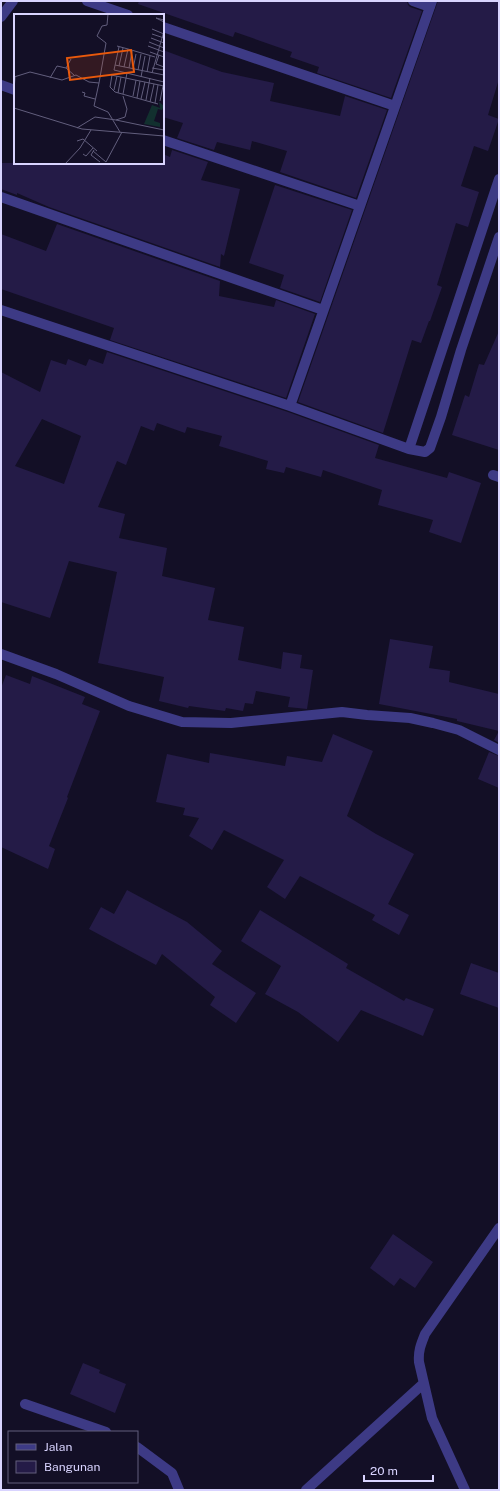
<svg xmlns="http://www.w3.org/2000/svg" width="500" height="1491" viewBox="0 0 500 1491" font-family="'Public Sans',sans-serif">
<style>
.building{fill:#241b47;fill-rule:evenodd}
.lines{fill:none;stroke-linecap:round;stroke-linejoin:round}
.service{stroke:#3d3a85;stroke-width:10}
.minor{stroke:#3d3a85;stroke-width:10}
.inset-road{fill:none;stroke:#625e7d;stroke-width:1}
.view{fill:#e8590c;fill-opacity:0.15;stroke:#e8590c;stroke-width:2}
.inset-edge{fill:none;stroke:#d9d4ff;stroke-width:2}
</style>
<rect width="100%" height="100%" fill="#130f26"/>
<path class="building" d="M 139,1 L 407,1 L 408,5 L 410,7 L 422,11 L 391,98 L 317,73 L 319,67 L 290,57 L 292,52 L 235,32 L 233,37 L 138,4 Z
M 438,1 L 499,1 L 499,79 L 488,115 L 499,119 L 488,151 L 474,146 L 461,186 L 479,192 L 468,227 L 456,223 L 437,285 L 442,287 L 430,321 L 429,321 L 421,343 L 412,340 L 383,433 L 298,402 Z
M 163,50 L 222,72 L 274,83 L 270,101 L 340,116 L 345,96 L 387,110 L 356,198 L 280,172 L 287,151 L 252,141 L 250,150 L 217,142 L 214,150 L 177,138 L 183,123 L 163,117 Z
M 172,150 L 208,162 L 201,180 L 240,189 L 224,256 L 221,254 L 220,267 L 49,207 L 17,193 L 17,195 L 1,189 L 1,163 L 163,163 L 163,154 L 170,157 Z
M 275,185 L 352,210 L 320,302 L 280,288 L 284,275 L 249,263 Z
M 57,224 L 220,281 L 219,296 L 274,307 L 276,300 L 315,314 L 286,398 L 110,340 L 114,328 L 1,289 L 1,234 L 46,251 Z
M 499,331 L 499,450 L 452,435 L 465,395 L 469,397 L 479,364 L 484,365 Z
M 107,352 L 288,412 L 379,445 L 375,458 L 447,478 L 449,472 L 481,483 L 461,543 L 429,532 L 433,520 L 378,505 L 382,490 L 323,470 L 321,477 L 286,467 L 284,473 L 266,469 L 268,461 L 219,446 L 222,436 L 187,427 L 185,433 L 157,423 L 154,431 L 141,426 L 126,465 L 117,461 L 98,507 L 125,514 L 119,538 L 167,548 L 162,576 L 215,588 L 208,620 L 244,627 L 238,660 L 281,669 L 283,652 L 302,655 L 300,668 L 313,670 L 307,709 L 288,707 L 290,697 L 256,691 L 253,704 L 245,703 L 243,711 L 226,708 L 225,711 L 189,706 L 188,708 L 159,701 L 164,677 L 98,663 L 117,572 L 69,561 L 50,618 L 1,602 L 1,372 L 40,392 L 51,360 L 66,365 L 68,359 L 86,366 L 89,359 L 103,364 ZM 42,419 L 81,436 L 64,484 L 15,466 Z
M 390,639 L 433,646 L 429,668 L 450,671 L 449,682 L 499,694 L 499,743 L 494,740 L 499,731 L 457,721 L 457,719 L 379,704 Z
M 6,675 L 30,684 L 32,676 L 85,697 L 82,704 L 100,711 L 67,797 L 68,798 L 49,846 L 55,849 L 48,869 L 1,847 L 1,688 Z
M 333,734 L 373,751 L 347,816 L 376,834 L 414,854 L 388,904 L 409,915 L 399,935 L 372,920 L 375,915 L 300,876 L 285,899 L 267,887 L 284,860 L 224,830 L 212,850 L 189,836 L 199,818 L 183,815 L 185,808 L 156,802 L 167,754 L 209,763 L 210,753 L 285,766 L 287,756 L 322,762 Z
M 489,752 L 499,756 L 499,788 L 478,779 Z
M 127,890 L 187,922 L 222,951 L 212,964 L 256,993 L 236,1023 L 210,1005 L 215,997 L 162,954 L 156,965 L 89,929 L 101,907 L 114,914 Z
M 260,910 L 348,964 L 346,968 L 404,1001 L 406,998 L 434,1009 L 423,1036 L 361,1010 L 338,1042 L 298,1012 L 265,994 L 281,966 L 241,941 Z
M 471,963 L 499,973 L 499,1008 L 460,994 Z
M 393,1234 L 433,1262 L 415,1288 L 400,1278 L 394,1286 L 370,1268 Z
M 83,1363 L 100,1370 L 99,1373 L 126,1384 L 115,1413 L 70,1394 Z"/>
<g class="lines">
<path class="service" d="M 493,475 L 499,477"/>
<path class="minor" d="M 87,1 L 128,15
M 413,1 L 430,7
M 1,17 L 13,1
M 163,27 L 395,106
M 1,85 L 15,90
M 163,140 L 360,206
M 1,197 L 323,310
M 1,310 L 290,406 L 409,449 L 425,452 L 430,448 L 441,417 L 461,350 L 499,237
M 290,406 L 432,1
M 409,449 L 499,179
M 1,654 L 56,674 L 129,706 L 182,722 L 231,723 L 342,712 L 367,715 L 410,718 L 433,723 L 459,730 L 499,750
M 25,1404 L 106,1432
M 137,1447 L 172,1473 L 179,1490
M 306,1490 L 424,1383
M 465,1490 L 432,1418 L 419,1362 C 418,1351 421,1344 425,1334 L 499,1228"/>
</g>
<g transform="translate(14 14)">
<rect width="150" height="150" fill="#130f26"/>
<path d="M 145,88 L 150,92 L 148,96 L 144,95 L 140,107 L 146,109 L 146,113 L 130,110 L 138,91 L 146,94 Z" fill="#12302f"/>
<path class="inset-road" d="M 150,6 L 142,4 L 150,8M 138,15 L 150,20M 138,20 L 150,24M 137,24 L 150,29M 135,28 L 150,34M 103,32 L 114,35 L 110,53M 134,32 L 150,38M 114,35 L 141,43M 136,38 L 150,43M 145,41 L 142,50 L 150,53M 57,45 L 52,54 L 60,61M 101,51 L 150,61M 105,52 L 109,34M 115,54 L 118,37M 138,54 L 150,56M 119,55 L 122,40M 100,56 L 150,68M 100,56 L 105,33M 124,56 L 127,40M 133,58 L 136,42M 138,59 L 150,17M 97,61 L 150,72M 98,61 L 96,73 L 101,78 L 144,90M 0,63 L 16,58 L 48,66 L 62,61 L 75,68 L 85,69 L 80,92 L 94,98 L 106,118M 127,63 L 131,42M 36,64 L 43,52 L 52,54M 85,69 L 92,29 L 83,22 L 88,12 L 93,11 L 94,0M 100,76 L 103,62M 0,77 L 1,63M 68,78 L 71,79 L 70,82 L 81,85M 104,79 L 107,63M 109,80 L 113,59M 119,82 L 122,66M 123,84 L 126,67M 127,85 L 131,68M 132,86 L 136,64M 146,87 L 149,72M 136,88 L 140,70M 141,89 L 144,71M 0,94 L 68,115 L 150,122M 102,106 L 150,116M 63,114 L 81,103 L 102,106 L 111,103 L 113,95 L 109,82M 63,127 L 69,125 L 83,137M 80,136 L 77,141 L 86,148M 79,137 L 92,148 L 108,118M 69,140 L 72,142 L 79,134M 51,150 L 66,134 L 77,116"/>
<path class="view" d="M 117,36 L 120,58 L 56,66 L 53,44 Z"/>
<rect width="150" height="150" class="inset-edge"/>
</g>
<rect width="500" height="1491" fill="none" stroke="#d9d4ff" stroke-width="4"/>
<rect x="8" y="1431" width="130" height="52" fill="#130f26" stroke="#625e7d"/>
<rect x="16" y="1444" width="20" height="6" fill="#3d3a85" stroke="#625e7d"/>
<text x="44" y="1451" font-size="12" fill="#d9d4ff">Jalan</text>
<rect x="16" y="1461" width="20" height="12" fill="#241b47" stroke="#625e7d"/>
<text x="44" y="1471" font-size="12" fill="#d9d4ff">Bangunan</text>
<path d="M364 1475v6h69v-6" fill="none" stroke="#d9d4ff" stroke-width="2"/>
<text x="370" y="1475" font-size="12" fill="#d9d4ff" stroke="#130f26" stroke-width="3" paint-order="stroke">20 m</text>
</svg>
